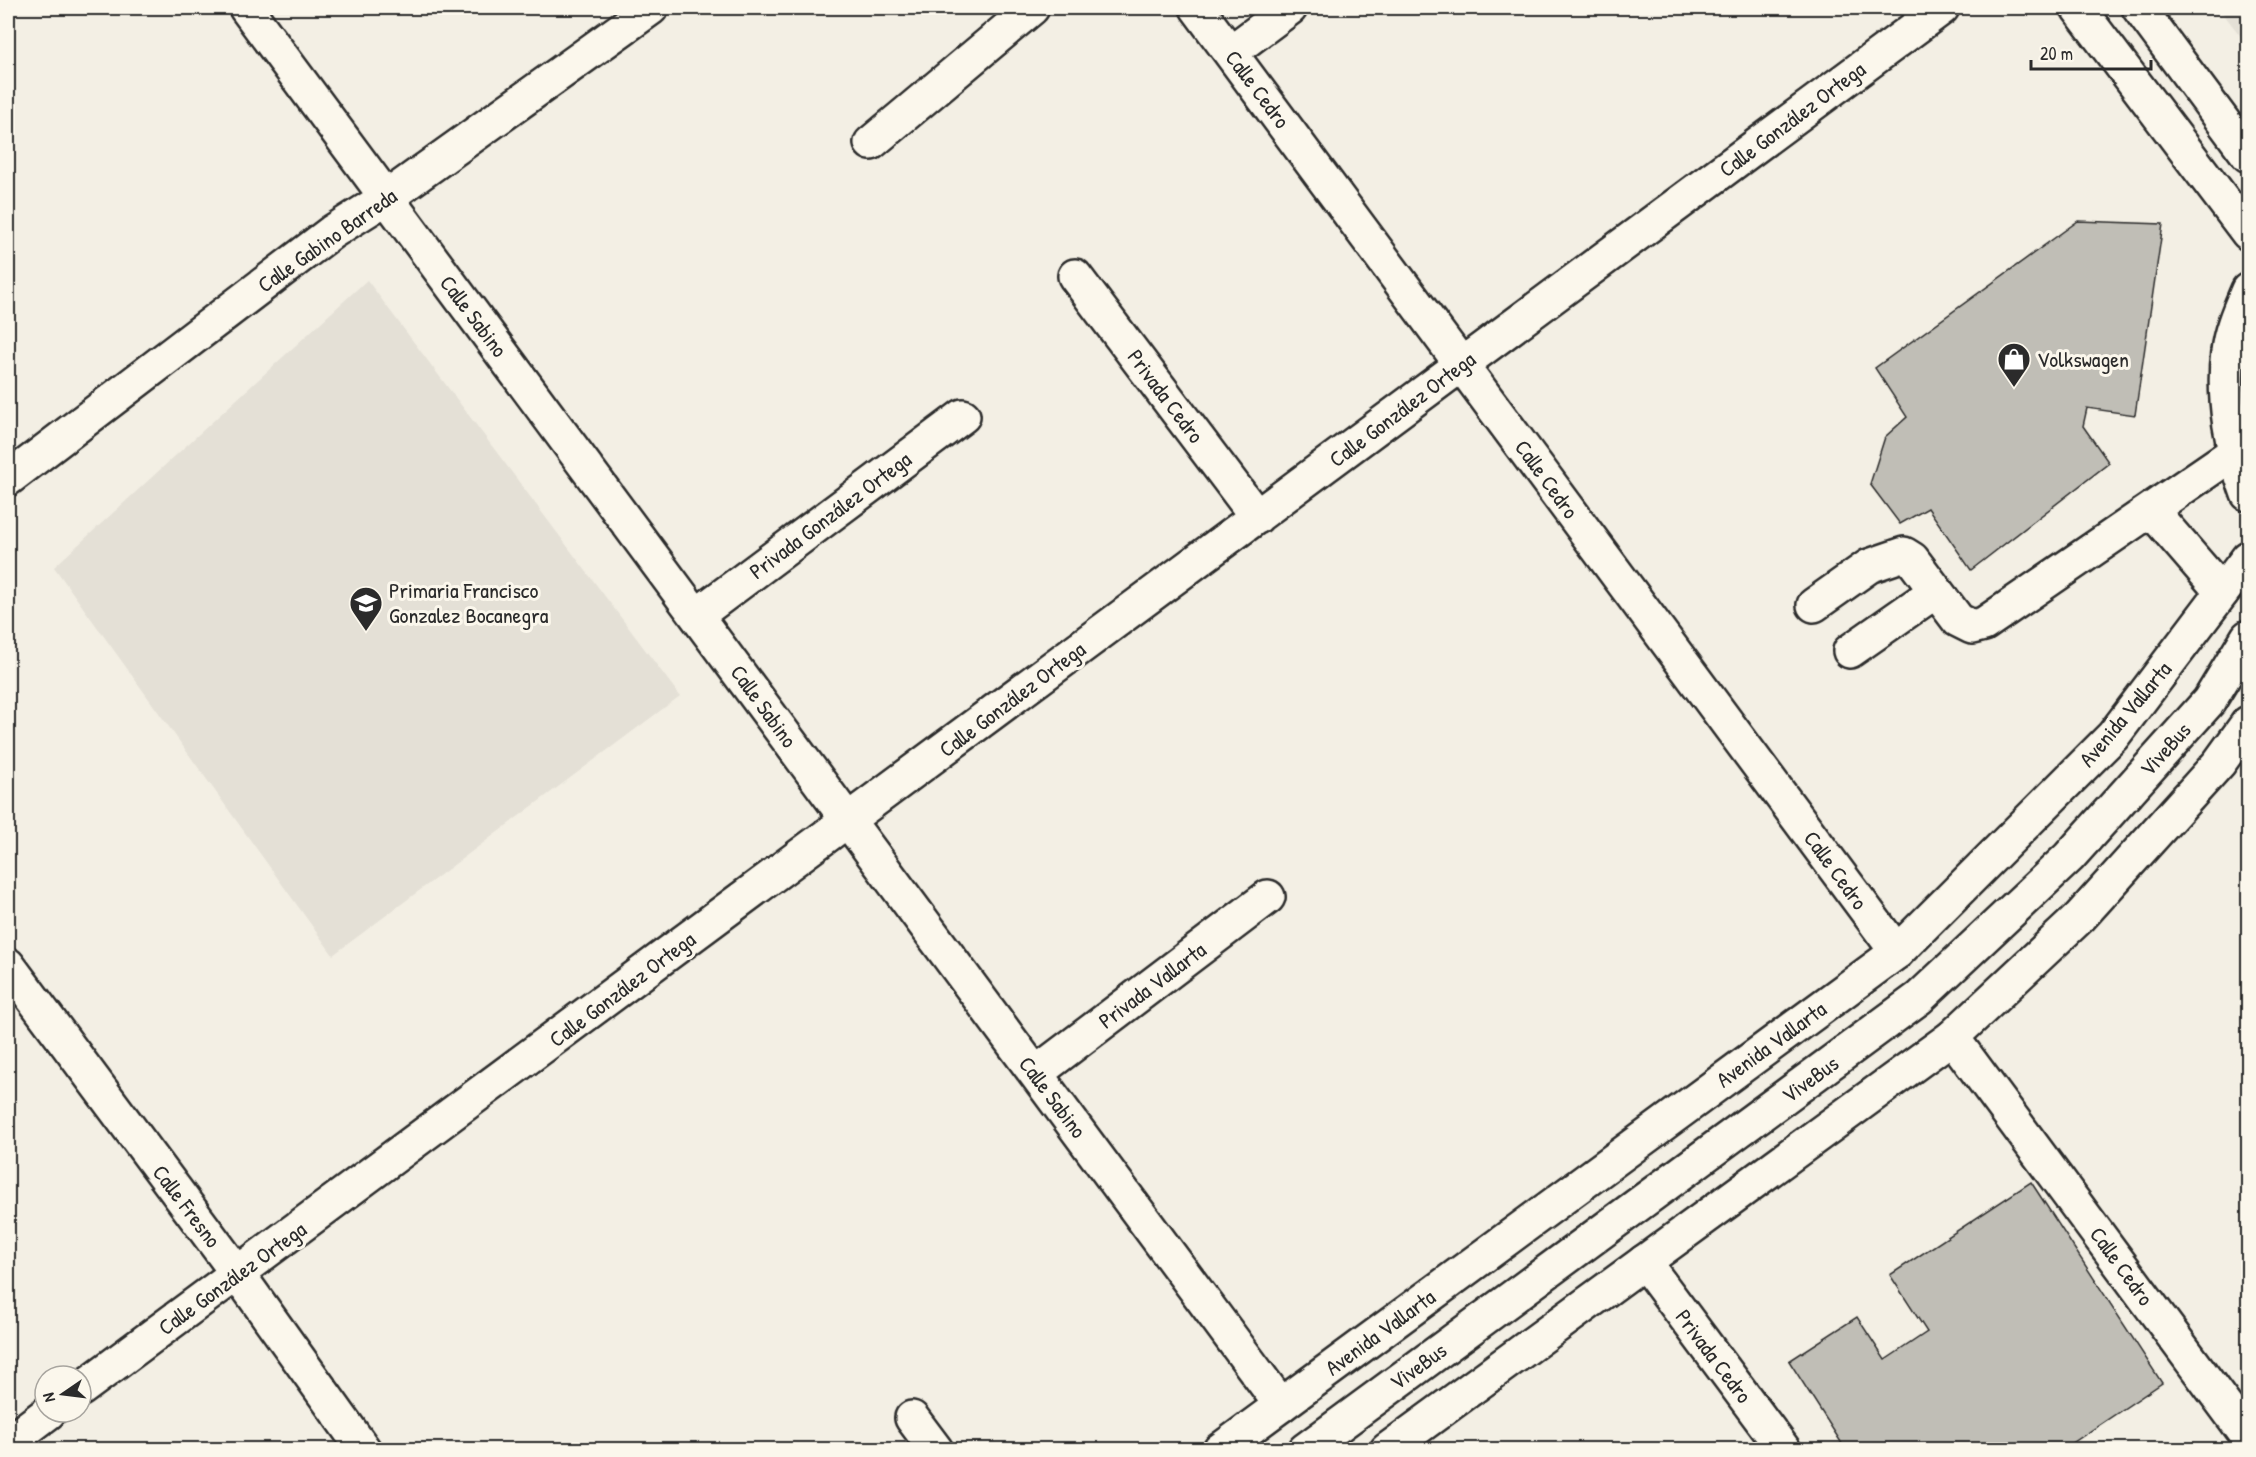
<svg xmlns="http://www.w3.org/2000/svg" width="2256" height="1457" viewBox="0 0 2256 1457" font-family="'Patrick Hand',sans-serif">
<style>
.built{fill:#e4e0d6}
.building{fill:#c0beb6;stroke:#2b2b2b;stroke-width:1.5}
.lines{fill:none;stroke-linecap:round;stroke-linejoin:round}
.minor-casing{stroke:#2b2b2b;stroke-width:38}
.major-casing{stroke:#2b2b2b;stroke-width:38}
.minor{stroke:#fbf7ec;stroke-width:33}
.major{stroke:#fbf7ec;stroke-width:33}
.labels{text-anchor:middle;stroke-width:6;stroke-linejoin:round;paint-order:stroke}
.street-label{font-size:22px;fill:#2b2b2b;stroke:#fbf7ec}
.poi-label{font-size:22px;fill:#2b2b2b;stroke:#fbf7ec;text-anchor:start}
</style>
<rect width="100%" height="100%" fill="#f3efe4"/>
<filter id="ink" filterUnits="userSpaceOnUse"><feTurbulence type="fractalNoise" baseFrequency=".0167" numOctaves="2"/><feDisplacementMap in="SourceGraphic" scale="12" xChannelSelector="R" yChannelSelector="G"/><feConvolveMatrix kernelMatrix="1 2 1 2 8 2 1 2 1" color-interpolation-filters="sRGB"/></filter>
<g filter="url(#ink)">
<path class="built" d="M 2219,8 L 2248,8 L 2248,46 Z
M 367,280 L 680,696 L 333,955 L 54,567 Z"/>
<path class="building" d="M 2078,221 L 2163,224 L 2135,415 L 2087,408 L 2083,426 L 2109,463 L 1971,570 L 1928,508 L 1900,524 L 1870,484 L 1885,437 L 1907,417 L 1875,368 Z
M 2031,1182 L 2162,1383 L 2062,1450 L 1846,1450 L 1789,1361 L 1857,1317 L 1885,1360 L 1927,1332 L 1890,1275 Z"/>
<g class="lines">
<defs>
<path id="minor" d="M 246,8 L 1281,1405
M 1197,8 L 1897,952
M 1231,52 L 1290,8
M 871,143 L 1032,8
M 1075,276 L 1257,517
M 8,479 L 332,232 L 386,198 L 651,8
M 2151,510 L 2222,592
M 1814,605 L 1869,566 L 1904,554 L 1912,559 L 1958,620 L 1972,627 L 1984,624 L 2235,452
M 697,615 L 963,416
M 1850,651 L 1936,591
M 8,965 L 238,1274 L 364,1450
M 1952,1037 L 2248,1437
M 1036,1073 L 1268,897
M 1644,1262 L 1784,1450
M 81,1389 L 1942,8
M 912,1418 L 936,1450
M 8,1443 L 49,1412
M 1305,1450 L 1919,998 L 2069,857 L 2209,701 L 2248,637"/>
<path id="major" d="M 2078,8 L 2248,233
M 2139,8 L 2248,155
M 2248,290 C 2240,309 2230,331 2228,352 C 2222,398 2232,451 2248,494
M 1220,1450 L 1897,952 L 2113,736 L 2248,558
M 1387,1450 L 1952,1037 L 2080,917 L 2219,763 L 2248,723"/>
</defs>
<use href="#minor" class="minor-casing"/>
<use href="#major" class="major-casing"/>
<use href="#minor" class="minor"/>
<use href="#major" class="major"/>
</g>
</g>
<defs>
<symbol id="shop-pin" viewBox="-11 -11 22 30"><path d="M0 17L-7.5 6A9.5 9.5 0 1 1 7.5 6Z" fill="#2b2b2b" stroke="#fbf7ec"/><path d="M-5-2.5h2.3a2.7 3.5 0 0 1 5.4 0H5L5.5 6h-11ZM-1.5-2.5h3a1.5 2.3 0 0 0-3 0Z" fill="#fff"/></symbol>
<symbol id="school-pin" viewBox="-11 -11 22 30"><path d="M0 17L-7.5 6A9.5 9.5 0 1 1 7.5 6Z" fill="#2b2b2b" stroke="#fbf7ec"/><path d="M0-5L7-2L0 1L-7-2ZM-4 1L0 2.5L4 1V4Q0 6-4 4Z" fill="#fff"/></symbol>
</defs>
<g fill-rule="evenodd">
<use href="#shop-pin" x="1995" y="340" width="38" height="52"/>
<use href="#school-pin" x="347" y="584" width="38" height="52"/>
</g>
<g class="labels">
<g class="street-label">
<text transform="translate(1258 89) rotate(53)" y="8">Calle Cedro</text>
<text transform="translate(1792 119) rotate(-37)" y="8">Calle González Ortega</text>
<text transform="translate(327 240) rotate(-35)" y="8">Calle Gabino Barreda</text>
<text transform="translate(474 316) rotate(53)" y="8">Calle Sabino</text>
<text transform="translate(1166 396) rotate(53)" y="8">Privada Cedro</text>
<text transform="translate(1402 409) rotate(-37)" y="8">Calle González Ortega</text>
<text transform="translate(1547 479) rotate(54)" y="8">Calle Cedro</text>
<text transform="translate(830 515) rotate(-37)" y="8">Privada González Ortega</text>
<text transform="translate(1012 699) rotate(-37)" y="8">Calle González Ortega</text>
<text transform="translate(764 706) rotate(54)" y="8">Calle Sabino</text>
<text transform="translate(2125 714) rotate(-50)" y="8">Avenida Vallarta</text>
<text transform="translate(2165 749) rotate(-48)" y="8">ViveBus</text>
<text transform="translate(1836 870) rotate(54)" y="8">Calle Cedro</text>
<text transform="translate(1152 985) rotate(-37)" y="8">Privada Vallarta</text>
<text transform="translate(622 989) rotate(-37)" y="8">Calle González Ortega</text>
<text transform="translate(1771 1044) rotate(-36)" y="8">Avenida Vallarta</text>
<text transform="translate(1810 1079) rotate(-36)" y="8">ViveBus</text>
<text transform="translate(1053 1097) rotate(53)" y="8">Calle Sabino</text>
<text transform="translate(187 1206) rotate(53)" y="8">Calle Fresno</text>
<text transform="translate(2122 1266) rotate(54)" y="8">Calle Cedro</text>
<text transform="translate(232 1278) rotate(-36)" y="8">Calle González Ortega</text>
<text transform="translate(1380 1332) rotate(-36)" y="8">Avenida Vallarta</text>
<text transform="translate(1714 1356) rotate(53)" y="8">Privada Cedro</text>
<text transform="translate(1418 1366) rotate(-36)" y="8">ViveBus</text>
</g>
<g class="poi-label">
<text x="2037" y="367">Volkswagen</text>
<text x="389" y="598">Primaria Francisco<tspan x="389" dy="25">Gonzalez Bocanegra</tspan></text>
</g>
</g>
<rect width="2256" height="1457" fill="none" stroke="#fbf7ec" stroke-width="30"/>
<rect x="15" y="15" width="2226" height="1427" fill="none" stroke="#2b2b2b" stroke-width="2" filter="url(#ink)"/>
<g transform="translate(63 1394) rotate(256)"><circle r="28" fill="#fbf7ec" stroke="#a8a59f" stroke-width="1.5"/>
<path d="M0-4.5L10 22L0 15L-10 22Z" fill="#2b2b2b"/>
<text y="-9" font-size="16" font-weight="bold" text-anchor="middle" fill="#2b2b2b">N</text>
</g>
<path d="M2031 60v9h120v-9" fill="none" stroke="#2b2b2b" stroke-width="3"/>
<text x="2040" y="60" font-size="18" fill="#2b2b2b" stroke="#fbf7ec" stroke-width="4.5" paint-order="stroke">20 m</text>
</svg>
